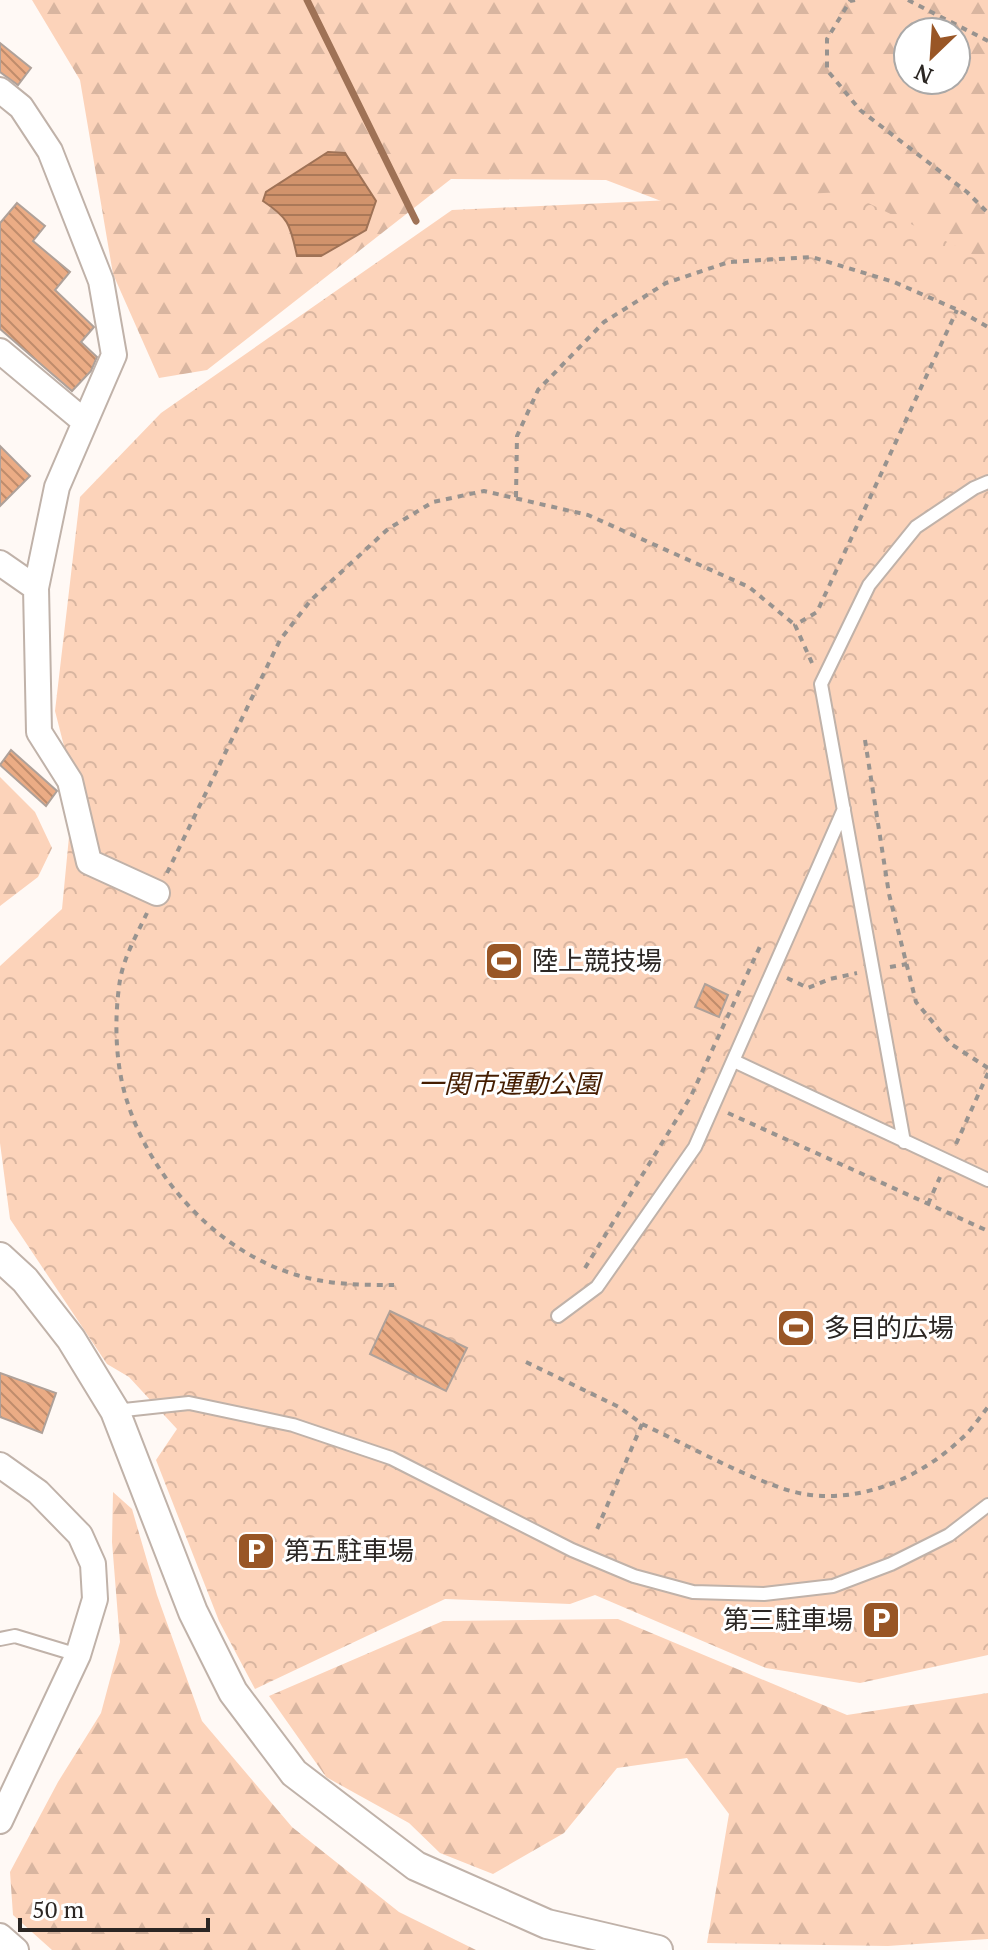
<svg xmlns="http://www.w3.org/2000/svg" width="988" height="1950" viewBox="0 0 988 1950" font-family="'PT Serif','Noto Sans JP',serif">
<style>
.forest{fill:url(#forest-firs);fill-rule:evenodd}
.park{fill:url(#park-crowns)}
.water{fill:url(#water-rules);stroke:#9f7256;stroke-width:2}
.lines{fill:none;stroke-linecap:round;stroke-linejoin:round}
.stream{stroke:#9f7256;stroke-width:7}
.building{fill:url(#building-back-hatch);stroke:#afa199;stroke-width:2}
.service-casing{stroke:#c0b2a9;stroke-width:16}
.minor-casing{stroke:#c0b2a9;stroke-width:28}
.tertiary-casing{stroke:#c0b2a9;stroke-width:32}
.path{stroke:#98938f;stroke-width:4;stroke-dasharray:6 6;stroke-linecap:butt}
.service{stroke:#fff;stroke-width:12}
.minor{stroke:#fff;stroke-width:24}
.tertiary{stroke:#fff;stroke-width:28}
.labels{text-anchor:middle;stroke-width:6;stroke-linejoin:round;paint-order:stroke}
.poi-label{font-size:26px;fill:#2b2623;stroke:#fff;text-anchor:start}
.park-label{font-size:26px;font-style:italic;fill:#451d00;stroke:#fff}
</style>
<defs>
<pattern id="forest-firs" width="22" height="20" patternUnits="userSpaceOnUse" patternTransform="scale(2)"><rect width="22" height="20" fill="#fcd3ba"/><path d="M5 1l3.5 6h-7zM16 11l3.5 6h-7z" fill="#d8b5a0"/></pattern>
<pattern id="park-crowns" width="20" height="18" patternUnits="userSpaceOnUse" patternTransform="scale(2)"><rect width="20" height="18" fill="#fcd3ba"/><path d="M2 6a3 3 0 1 1 6 0M12 15a3 3 0 1 1 6 0" fill="none" stroke="#d8b5a0"/></pattern>
<pattern id="water-rules" width="6" height="5" patternUnits="userSpaceOnUse" patternTransform="scale(2)"><rect width="6" height="5" fill="#d1936c"/><path d="M0 2.5h6" fill="none" stroke="#aa7858"/></pattern>
<pattern id="building-back-hatch" width="6" height="6" patternUnits="userSpaceOnUse" patternTransform="scale(2)"><rect width="6" height="6" fill="#ebac85"/><path d="M-1 5l2 2M0 0l6 6M5-1l2 2" fill="none" stroke="#bf8c6c"/></pattern>
</defs>
<rect width="100%" height="100%" fill="#fff9f5"/>
<path class="forest" d="M 32,0 L 988,0 L 988,318 L 821,262 L 606,180 L 451,179 L 207,370 L 159,378 L 113,274 L 80,80 ZM 908,32 L 956,32 L 956,80 L 908,80 Z
M 0,777 L 35,812 L 52,848 L 38,877 L 0,906 Z
M 113,1492 L 132,1509 L 157,1595 L 202,1721 L 292,1827 L 399,1912 L 476,1950 L 52,1950 L 13,1915 L 10,1872 L 58,1782 L 101,1713 L 120,1642 L 112,1542 Z
M 618,1619 L 847,1715 L 988,1693 L 988,1939 L 888,1946 L 707,1943 L 729,1814 L 687,1758 L 617,1768 L 564,1833 L 493,1874 L 440,1853 L 409,1823 L 326,1777 L 269,1696 L 443,1621 Z"/>
<path class="park" d="M 846,192 L 988,262 L 988,1655 L 860,1683 L 766,1668 L 595,1595 L 570,1604 L 445,1599 L 255,1689 L 219,1621 L 156,1460 L 177,1429 L 129,1377 L 107,1364 L 10,1219 L 0,1143 L 0,966 L 62,909 L 74,785 L 55,711 L 80,497 L 161,413 L 452,210 Z"/>
<path class="water" d="M 328,152 L 345,153 L 376,201 L 366,230 L 321,256 L 297,256 C 290,225 290,219 263,201 L 266,192 Z"/>
<g class="lines">
<path class="stream" d="M 307,0 L 416,221"/>
</g>
<path class="building" d="M 0,43 L 31,68 L 18,85 L 0,72 Z
M 17,203 L 45,226 L 33,241 L 70,272 L 55,290 L 94,327 L 81,342 L 97,357 L 91,371 L 72,391 L 0,329 L 0,223 Z
M 0,446 L 30,476 L 0,506 Z
M 11,750 L 57,791 L 46,806 L 0,765 Z
M 705,984 L 728,995 L 719,1017 L 695,1007 Z
M 390,1311 L 467,1348 L 446,1391 L 370,1354 Z
M 0,1373 L 56,1393 L 42,1433 L 0,1417 Z"/>
<g class="lines">
<defs>
<path id="service" d="M 734,1061 L 988,1180
M 904,1142 L 821,684 L 869,585 L 916,527 L 974,488 L 988,482
M 558,1316 L 597,1287 L 695,1147 L 844,809
M 115,1411 L 189,1403 L 293,1425 L 391,1458 L 572,1550 L 634,1576 L 693,1592 L 764,1594 L 833,1586 L 891,1564 L 949,1535 L 988,1505
M 0,1639 L 15,1636 L 78,1655"/>
<path id="minor" d="M 0,90 L 21,107 L 50,151 L 101,281 L 114,355 L 85,422 L 0,351
M 85,422 L 57,487 L 36,588 L 39,732 L 70,781 L 89,862 L 157,893
M 0,563 L 36,588
M 0,1465 L 38,1492 L 80,1535 L 93,1564 L 95,1599 L 78,1655 L 0,1821
M 0,1936 L 16,1950"/>
<path id="tertiary" d="M 0,1257 L 25,1280 L 71,1339 L 115,1411 L 193,1612 L 233,1692 L 294,1773 L 416,1866 L 547,1924 L 658,1950"/>
</defs>
<use href="#service" class="service-casing"/>
<use href="#minor" class="minor-casing"/>
<use href="#tertiary" class="tertiary-casing"/>
<path class="path" d="M 855,0 L 850,1 L 827,39 L 827,70 L 860,110 L 967,192 L 988,213
M 908,0 L 988,41
M 516,497 L 517,436 L 538,390 L 604,322 L 666,283 L 729,262 L 812,257 L 894,282 L 958,310 L 988,327
M 812,663 L 795,625 L 817,612 L 957,310
M 865,740 L 889,894 L 916,1002 L 951,1044 L 988,1068
M 167,873 L 280,640 L 311,600 L 388,529 L 433,502 L 484,491 L 588,515 L 749,587 L 795,625
M 147,913 C 137,934 124,957 120,980 C 114,1018 115,1064 127,1101 C 152,1181 221,1256 304,1277 C 334,1285 364,1285 394,1285
M 890,967 L 907,964
M 787,978 L 808,988 L 830,979 L 857,973
M 728,1113 L 988,1231
M 956,1144 L 988,1073
M 928,1204 L 940,1177
M 585,1268 L 691,1096 L 762,942
M 526,1362 L 619,1407 L 642,1424 L 595,1534
M 642,1424 C 687,1445 733,1471 781,1488 C 844,1510 913,1484 960,1440 C 971,1431 979,1418 988,1407"/>
<use href="#service" class="service"/>
<use href="#minor" class="minor"/>
<use href="#tertiary" class="tertiary"/>
</g>
<defs>
<symbol id="stadium-square" viewBox="-11 -11 22 22"><rect x="-9" y="-9" width="18" height="18" rx="4" fill="#995626" stroke="#fff"/><path d="M0-5a6.5 5 0 1 0 0 10a6.5 5 0 1 0 0-10ZM-3.5-1.8h7v3.6h-7Z" fill="#fff"/></symbol>
<symbol id="parking-square" viewBox="-11 -11 22 22"><rect x="-9" y="-9" width="18" height="18" rx="4" fill="#995626" stroke="#fff"/><path d="M-3.5-5.5H1a3.5 3.5 0 0 1 0 7H-1V5.5H-3.5ZM-1-3.4V-.6H.8a1.4 1.4 0 0 0 0-2.8Z" fill="#fff"/></symbol>
</defs>
<g fill-rule="evenodd">
<use href="#stadium-square" x="482" y="939" width="44" height="44"/>
<use href="#stadium-square" x="774" y="1306" width="44" height="44"/>
<use href="#parking-square" x="234" y="1529" width="44" height="44"/>
<use href="#parking-square" x="859" y="1598" width="44" height="44"/>
</g>
<g class="labels">
<g class="poi-label">
<text x="532" y="970">陸上競技場</text>
<text x="824" y="1337">多目的広場</text>
<text x="284" y="1560">第五駐車場</text>
<text x="853" y="1629" text-anchor="end">第三駐車場</text>
</g>
<g class="park-label">
<text x="509" y="1093">一関市運動公園</text>
</g>
</g>
<g transform="translate(932 56) rotate(205)"><circle r="38" fill="#ffffff" stroke="#aaa8a7" stroke-width="2"/>
<path d="M0-6L14 30L0 20L-14 30Z" fill="#995626"/>
<text y="-12" font-size="22" font-weight="bold" text-anchor="middle" fill="#2b2623">N</text>
</g>
<path d="M20 1918v12h188v-12" fill="none" stroke="#2b2623" stroke-width="4"/>
<text x="32" y="1918" font-size="24" fill="#2b2623" stroke="#ffffff" stroke-width="6" paint-order="stroke">50 m</text>
</svg>
